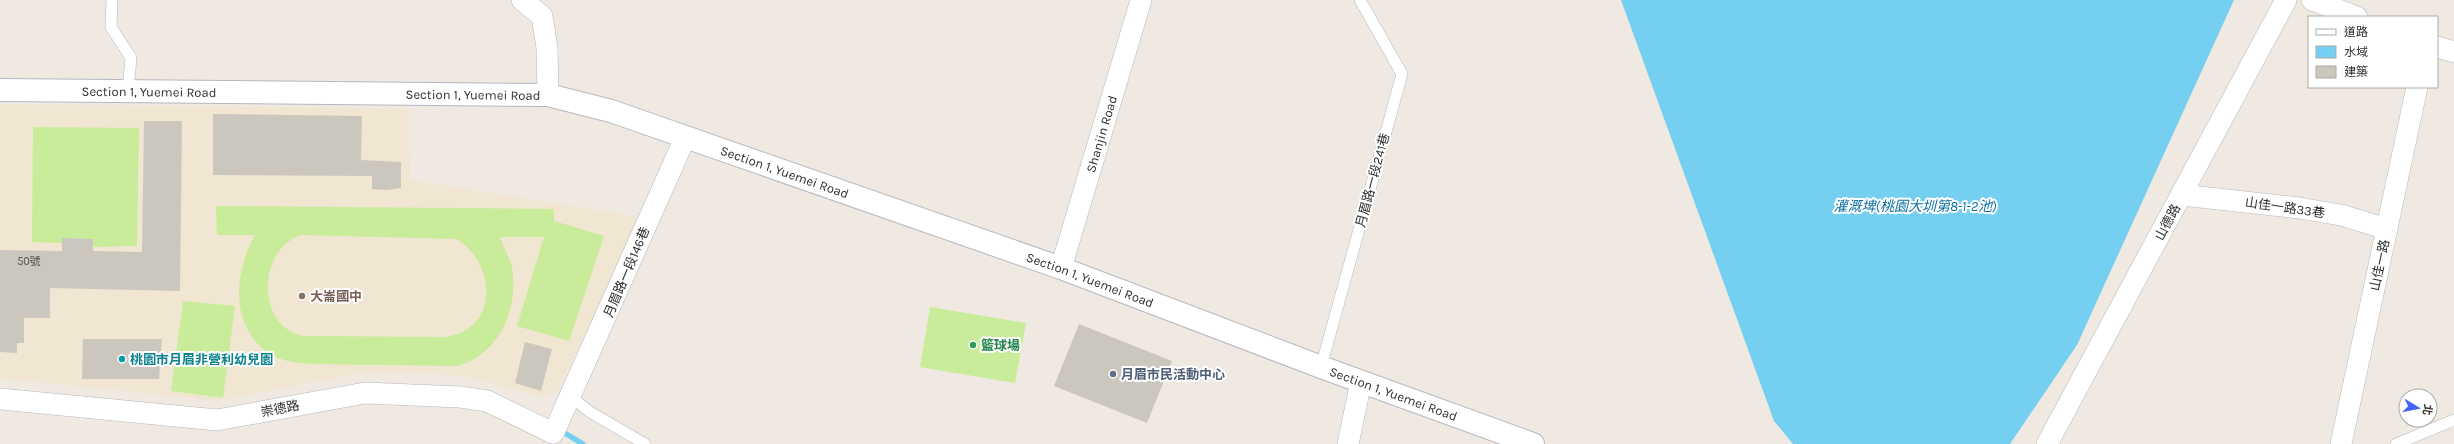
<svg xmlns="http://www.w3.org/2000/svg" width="2454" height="444" viewBox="0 0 2454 444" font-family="Karla,'Noto Sans TC',sans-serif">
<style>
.education{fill:#f0e6d1}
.pitch{fill:#c9ec9a;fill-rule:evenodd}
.water{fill:#75cff0}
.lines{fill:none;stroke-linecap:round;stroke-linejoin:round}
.stream{stroke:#75cff0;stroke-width:5.5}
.building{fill:#cbc7bf}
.service-casing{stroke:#b4b7c1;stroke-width:12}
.minor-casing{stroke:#b4b7c1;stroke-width:22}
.tertiary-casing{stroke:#b4b7c1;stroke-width:24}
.service{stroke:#fff;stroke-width:11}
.minor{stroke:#fff;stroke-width:21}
.tertiary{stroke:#fff;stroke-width:22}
.education-dot{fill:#8d6e63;stroke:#fff;stroke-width:1.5}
.leisure-dot{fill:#2e9e5b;stroke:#fff;stroke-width:1.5}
.culture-dot{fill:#0f9aa8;stroke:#fff;stroke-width:1.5}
.service-dot{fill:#5c6f8a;stroke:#fff;stroke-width:1.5}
.labels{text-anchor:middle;stroke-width:4;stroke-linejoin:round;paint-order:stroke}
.number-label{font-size:11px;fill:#555452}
.street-label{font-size:13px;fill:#2e2e2e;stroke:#fff}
.education-label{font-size:13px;font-weight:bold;fill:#785e54;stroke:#fff;text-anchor:start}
.leisure-label{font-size:13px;font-weight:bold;fill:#27864d;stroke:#fff;text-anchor:start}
.culture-label{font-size:13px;font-weight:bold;fill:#0d838f;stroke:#fff;text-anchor:start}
.service-label{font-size:13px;font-weight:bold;fill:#4e5e75;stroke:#fff;text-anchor:start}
.water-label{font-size:14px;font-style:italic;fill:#0d6fa3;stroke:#fff}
</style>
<rect width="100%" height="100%" fill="#efe9e1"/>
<path class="education" d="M 0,104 L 408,109 L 410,180 L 628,215 L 641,220 L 557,391 L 541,397 L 467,377 L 423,373 L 367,372 L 218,401 L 0,378 Z"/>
<path class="pitch" d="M 33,127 L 139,128 L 137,246 L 93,247 L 93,239 L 63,238 L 62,243 L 32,242 Z
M 216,206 L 554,209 L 554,221 L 604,236 L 569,341 L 517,326 L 544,237 L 500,237 C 503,247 510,258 512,268 C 519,309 499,354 458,366 L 315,364 C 301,363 282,362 270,354 C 229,327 234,273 255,235 L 217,235 ZM 301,235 L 457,239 C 496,264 500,328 446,337 L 303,336 C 256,326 257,250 301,235 Z
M 183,301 L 235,306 L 223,398 L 171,391 Z
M 930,307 L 1026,323 L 1015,383 L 920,367 Z"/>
<path class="water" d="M 1621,0 L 2234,0 L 2077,345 L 2010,444 L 1793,444 L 1774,421 Z"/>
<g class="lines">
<path class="stream" d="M 563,432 L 583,444"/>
</g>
<path class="building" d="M 213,114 L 362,116 L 361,160 L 401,162 L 401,188 L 387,190 L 372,189 L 372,176 L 213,175 Z
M 144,121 L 182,121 L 180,291 L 50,288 L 50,318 L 24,318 L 24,343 L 17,343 L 17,353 L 0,352 L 0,250 L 62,251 L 62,238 L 93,239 L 93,251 L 142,252 Z
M 1079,324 L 1172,361 L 1147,423 L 1054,386 Z
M 83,339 L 162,339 L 159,379 L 82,379 Z
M 525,342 L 552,349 L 541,391 L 515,383 Z"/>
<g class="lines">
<defs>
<path id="service" d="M 112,0 L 111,27 L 131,58 L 128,91
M 1321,367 L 1402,74 L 1360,0
M 571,397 L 590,412 L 645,444
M 2396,444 L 2454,420"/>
<g id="minor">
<path d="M 522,0 L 542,16 L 547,48 L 548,95"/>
<path d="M 2312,0 L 2357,17"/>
<path d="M 2437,47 L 2454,52"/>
<path d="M 2182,195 L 2299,208 L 2341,215 L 2387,229"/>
<path id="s1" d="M 1061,268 L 1141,0"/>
<path d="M 0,399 L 217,420 L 365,393 L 460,397 L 487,401 L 553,433"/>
<path d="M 554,432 L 685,138"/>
<path d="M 1348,444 L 1361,382"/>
<path d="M 2047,444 L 2286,0"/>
<path d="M 2341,444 L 2417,87"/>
</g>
<g id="tertiary">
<path id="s2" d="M 0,90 L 548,95 L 611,111 L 1061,268 L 1321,367 L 1533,444"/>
</g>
</defs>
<use href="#service" class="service-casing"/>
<use href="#minor" class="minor-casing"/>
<use href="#tertiary" class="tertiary-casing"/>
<use href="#service" class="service"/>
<use href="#minor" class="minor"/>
<use href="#tertiary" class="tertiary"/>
</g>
<circle class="education-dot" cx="302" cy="296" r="4"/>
<circle class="leisure-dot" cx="973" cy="345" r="4"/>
<circle class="culture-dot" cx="122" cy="359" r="4"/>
<circle class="service-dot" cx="1113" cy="374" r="4"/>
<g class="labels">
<g class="number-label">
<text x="29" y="265">50號</text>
</g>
<g class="street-label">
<text dy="5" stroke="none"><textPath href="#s2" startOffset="149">Section 1, Yuemei Road</textPath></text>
<text dy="5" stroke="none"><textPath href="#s2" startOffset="473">Section 1, Yuemei Road</textPath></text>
<text dy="5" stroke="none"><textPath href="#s1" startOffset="140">Shanjin Road</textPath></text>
<text dy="5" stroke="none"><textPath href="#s2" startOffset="797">Section 1, Yuemei Road</textPath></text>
<text transform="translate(1372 180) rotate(-75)" y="5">月眉路一段241巷</text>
<text transform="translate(2285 207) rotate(8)" y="5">山佳一路33巷</text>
<text transform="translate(2167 222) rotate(-62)" y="5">山德路</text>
<text transform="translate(2379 265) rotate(-78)" y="5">山佳一路</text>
<text transform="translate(626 272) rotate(-67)" y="5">月眉路一段146巷</text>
<text dy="5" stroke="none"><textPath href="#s2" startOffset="1121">Section 1, Yuemei Road</textPath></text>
<text dy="5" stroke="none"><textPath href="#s2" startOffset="1445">Section 1, Yuemei Road</textPath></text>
<text transform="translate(280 408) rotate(-11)" y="5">崇德路</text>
</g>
<g class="education-label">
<text x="310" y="301">大崙國中</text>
</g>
<g class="leisure-label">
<text x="981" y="350">籃球場</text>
</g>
<g class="culture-label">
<text x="130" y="364">桃園市月眉非營利幼兒園</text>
</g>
<g class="service-label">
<text x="1121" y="379">月眉市民活動中心</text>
</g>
<g class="water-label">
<text x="1915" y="211">灌溉埤(桃園大圳第8-1-2池)</text>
</g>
</g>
<rect x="2308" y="16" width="130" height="72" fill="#ffffff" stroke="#ababab"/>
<rect x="2316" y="29" width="20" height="6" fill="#ffffff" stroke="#ababab"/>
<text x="2344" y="36" font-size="12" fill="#2e2e2e">道路</text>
<rect x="2316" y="46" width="20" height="12" fill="#75cff0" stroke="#ababab"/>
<text x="2344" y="56" font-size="12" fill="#2e2e2e">水域</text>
<rect x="2316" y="66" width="20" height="12" fill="#cbc7bf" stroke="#ababab"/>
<text x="2344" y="76" font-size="12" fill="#2e2e2e">建築</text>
<g transform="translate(2418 408) rotate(100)"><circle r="19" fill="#ffffff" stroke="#ababab"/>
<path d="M0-3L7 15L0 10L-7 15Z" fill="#4264fb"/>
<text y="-6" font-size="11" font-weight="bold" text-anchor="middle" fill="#2e2e2e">北</text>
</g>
</svg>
